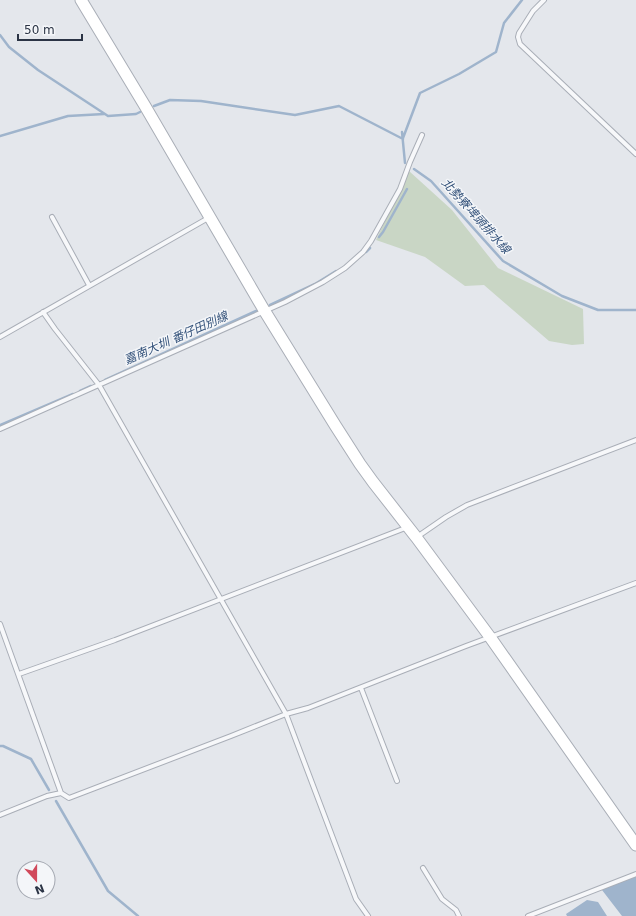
<svg xmlns="http://www.w3.org/2000/svg" width="636" height="916" viewBox="0 0 636 916" font-family="'DejaVu Sans','Noto Sans TC',sans-serif">
<style>
.green{fill:#c9d6c5}
.water{fill:#9fb4cc}
.lines{fill:none;stroke-linecap:round;stroke-linejoin:round}
.stream{stroke:#9fb4cc;stroke-width:2.5}
.lane-casing{stroke:#a9aeb7;stroke-width:6}
.secondary-casing{stroke:#a9aeb7;stroke-width:13}
.lane{stroke:#f7f8fa;stroke-width:4}
.secondary{stroke:#fff;stroke-width:11}
.labels{text-anchor:middle;stroke-width:3;stroke-linejoin:round;paint-order:stroke}
.water-label{font-size:12px;font-style:italic;fill:#34527a;stroke:#f4f6f9}
</style>
<rect width="100%" height="100%" fill="#e4e7ec"/>
<path class="green" d="M 409,171 L 452,210 L 498,268 L 583,309 L 584,344 L 572,345 L 549,341 L 484,285 L 465,286 L 425,257 L 376,240 Z"/>
<path class="water" d="M 636,876 L 636,916 L 622,916 L 602,890 L 611,885 Z
M 587,900 L 598,902 L 607,916 L 567,916 L 566,914 Z"/>
<g class="lines">
<path class="stream" d="M 0,35 L 9,47 L 38,70 L 108,116 L 136,114 L 140,112
M 154,106 L 170,100 L 201,101 L 295,115 L 339,106 L 403,139
M 402,132 L 405,163
M 0,136 L 68,116 L 104,114
M 403,138 L 420,93 L 459,74 L 496,52 L 504,23 L 522,0
M 414,169 L 431,181 L 503,261 L 562,296 L 598,310 L 636,310
M 379,237 L 383,232 L 407,189
M 366,252 L 370,248
M 270,305 L 315,284 L 336,271
M 105,380 L 256,311
M 80,391 L 91,386
M 0,425 L 73,394
M 0,746 L 3,746 L 31,759 L 49,790
M 56,801 L 108,891 L 138,916"/>
<defs>
<path id="lane" d="M 544,0 L 533,11 L 519,33 L 518,37 L 520,44 L 636,154
M 52,217 L 89,285
M 43,312 L 55,329 L 99,385 L 286,714 L 356,899 L 368,916
M 0,337 L 210,217
M 0,429 L 285,302 L 323,282 L 345,268 L 363,252 L 371,241 L 400,189 L 410,162 L 422,135
M 417,537 L 446,517 L 467,505 L 636,440
M 0,624 L 61,793
M 19,674 L 115,640 L 408,527
M 361,688 L 397,781
M 0,815 L 47,796 L 61,793 L 69,798 L 231,736 L 286,714 L 308,708 L 466,646 L 636,583
M 423,868 L 442,899 L 456,910 L 459,916
M 528,916 L 636,874"/>
<path id="secondary" d="M 81,0 L 145,106 L 264,310 L 335,425 L 360,464 L 373,482 L 416,537 L 490,637 L 636,845"/>
</defs>
<use href="#lane" class="lane-casing"/>
<use href="#secondary" class="secondary-casing"/>
<use href="#lane" class="lane"/>
<use href="#secondary" class="secondary"/>
</g>
<g class="labels">
<g class="water-label">
<text transform="translate(476 216) rotate(48)" y="4">北勢寮埤頭排水線</text>
<text transform="translate(176 338) rotate(-24)" y="4">嘉南大圳 番仔田別線</text>
</g>
</g>
<g transform="translate(36 880) rotate(159)"><circle r="19" fill="#f4f6f9" stroke="#a4a8b1"/>
<path d="M0-3L7 15L0 10L-7 15Z" fill="#d1495b"/>
<text y="-6" font-size="11" font-weight="bold" text-anchor="middle" fill="#2b3445">N</text>
</g>
<path d="M18 34v6h64v-6" fill="none" stroke="#2b3445" stroke-width="2"/>
<text x="24" y="34" font-size="12" fill="#2b3445" stroke="#f4f6f9" stroke-width="3" paint-order="stroke">50 m</text>
</svg>
